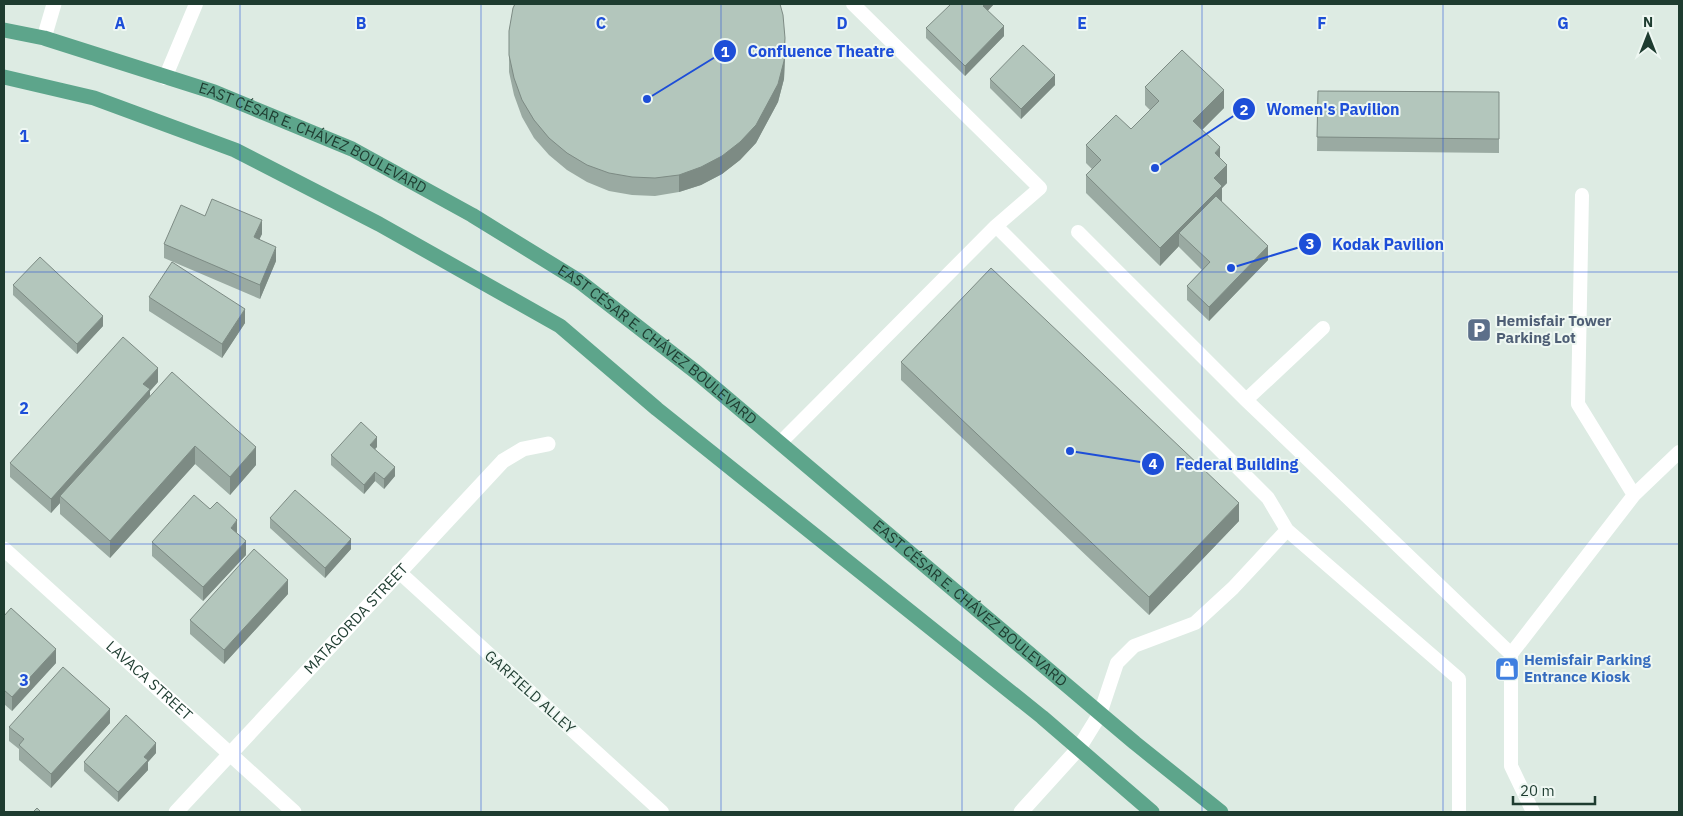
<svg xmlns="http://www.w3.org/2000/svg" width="1683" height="816" viewBox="0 0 1683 816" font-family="'IBM Plex Sans',sans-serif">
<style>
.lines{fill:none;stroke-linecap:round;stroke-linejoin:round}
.service{stroke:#fff;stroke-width:14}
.minor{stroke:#fff;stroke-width:15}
.primary{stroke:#5da58b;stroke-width:15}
.wall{fill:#9aaaa2}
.shaded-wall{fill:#7d8b84}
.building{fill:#b3c6bc;stroke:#7d8b84}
.grid{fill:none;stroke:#1d4ed8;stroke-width:1;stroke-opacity:0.55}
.labels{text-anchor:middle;stroke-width:4;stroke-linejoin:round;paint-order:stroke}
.street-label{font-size:15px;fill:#1e3c30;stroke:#eef7f2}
.service-label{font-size:15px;font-weight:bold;fill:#4e5e75;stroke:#eef7f2;text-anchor:start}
.shop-label{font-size:15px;font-weight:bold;fill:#366cbe;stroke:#eef7f2;text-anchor:start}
.grid-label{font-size:16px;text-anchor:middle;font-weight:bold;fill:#1d4ed8;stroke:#eef7f2;stroke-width:4;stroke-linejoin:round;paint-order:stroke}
.leader{fill:none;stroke:#1d4ed8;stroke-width:2}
.callout-dot{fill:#1d4ed8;stroke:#eef7f2;stroke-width:2}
.mark-label{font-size:15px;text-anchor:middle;font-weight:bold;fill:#fff}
.callout-label{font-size:16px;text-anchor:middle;font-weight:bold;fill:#1d4ed8;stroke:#eef7f2;stroke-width:4;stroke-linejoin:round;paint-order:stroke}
</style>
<rect width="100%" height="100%" fill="#ddebe3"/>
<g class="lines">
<path class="service" d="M 165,78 L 196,4
M 996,226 L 1268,498 L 1287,530 L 1459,679 L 1459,812
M 1078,232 L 1246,400 L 1511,654
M 1246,400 L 1323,328
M 780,443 L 996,226 L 1040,188 L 853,4
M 1634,495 L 1679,452
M 398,571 L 662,812
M 1100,714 L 1117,663 L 1134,646 L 1195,623 L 1233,588 L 1287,530
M 1533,812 L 1511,766 L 1511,654 L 1634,495 L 1578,404 L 1582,195"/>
<g class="minor">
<path d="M 44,38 L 54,4"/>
<path id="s1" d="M 4,549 L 294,812"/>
<path id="s2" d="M 176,812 L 503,461 L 523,449 L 548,444"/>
<path d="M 1021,812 L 1079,748 L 1100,714"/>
</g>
<g class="primary">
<path id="s3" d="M 4,30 L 44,38 L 214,92 L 352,149 L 472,215 L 579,281 L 696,372 L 1135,743 L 1221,812"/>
<path d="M 4,77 L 94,98 L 235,150 L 379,224 L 560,326 L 657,409 L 1042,717 L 1152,812"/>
</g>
</g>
<path class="wall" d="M 994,4 L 987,11 L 1004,36 L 965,76 L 926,38 L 926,28 Z
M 509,31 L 785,56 L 784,79 L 778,102 L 756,143 L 740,160 L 722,174 L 701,185 L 679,192 L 655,196 L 632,195 L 609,191 L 587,182 L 567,170 L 549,155 L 534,138 L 522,117 L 514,95 L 509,72 Z
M 990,79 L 1055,85 L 1021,119 L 990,88 Z
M 1145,87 L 1224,108 L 1202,130 L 1220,159 L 1227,183 L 1222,188 L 1222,202 L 1268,260 L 1209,321 L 1187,300 L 1187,286 L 1202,270 L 1179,247 L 1179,246 L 1160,266 L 1086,193 L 1086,175 L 1092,169 L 1086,163 L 1086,145 L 1131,129 L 1150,110 L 1145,105 Z
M 1318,91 L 1499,92 L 1499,153 L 1317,151 Z
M 205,216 L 262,234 L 259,239 L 276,261 L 260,299 L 164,258 L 164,244 Z
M 13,285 L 103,326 L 77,354 L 13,295 Z
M 149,297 L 245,323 L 222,358 L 149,311 Z
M 901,362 L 1239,521 L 1149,615 L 901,380 Z
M 158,382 L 150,391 L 150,396 L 256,465 L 230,495 L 195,464 L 110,558 L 60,514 L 60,503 L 51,513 L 10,477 L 10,463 Z
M 377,447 L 375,449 L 395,476 L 384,489 L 375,481 L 364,494 L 331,465 L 331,455 Z
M 270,518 L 351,549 L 325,578 L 270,528 Z
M 152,542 L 246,555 L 203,601 L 152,556 Z
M 288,594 L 224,664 L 190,634 L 190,620 Z
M 4,616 L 56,663 L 12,711 L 4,704 Z
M 110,723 L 51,788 L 19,760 L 19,749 L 9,741 L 9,727 Z
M 156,753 L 148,762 L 148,770 L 118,802 L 84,771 L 84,762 Z"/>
<path class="shaded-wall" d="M 985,4 L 994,4 L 983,16 L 983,6 Z
M 1004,26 L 1004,36 L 965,76 L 965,66 Z
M 785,38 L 785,56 L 784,79 L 778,102 L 756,143 L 740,160 L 722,174 L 701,185 L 679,192 L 679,175 Z
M 1055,75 L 1055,85 L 1021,119 L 1021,109 Z
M 1224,90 L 1224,108 L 1193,139 L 1193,121 Z
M 1220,147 L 1220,165 L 1215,153 Z
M 1227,165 L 1227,183 L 1222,188 L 1222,204 L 1179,233 L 1179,246 L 1160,266 L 1160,248 L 1214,178 Z
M 262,220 L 262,234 L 254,251 L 254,237 Z
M 1268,246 L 1268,260 L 1209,321 L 1209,307 Z
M 276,247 L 276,261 L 260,299 L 260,285 Z
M 245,309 L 245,323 L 222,358 L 222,344 Z
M 103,316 L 103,326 L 77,354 L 77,344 Z
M 158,368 L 158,382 L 150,391 L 150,403 L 60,496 L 60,503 L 51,513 L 51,499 L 143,384 Z
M 377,437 L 377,447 L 370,454 L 370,445 Z
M 195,446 L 195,464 L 110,558 L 110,541 Z
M 256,447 L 256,465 L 230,495 L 230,477 Z
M 395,467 L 395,476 L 384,489 L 384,479 Z
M 375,472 L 375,481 L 364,494 L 364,485 Z
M 1239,503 L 1239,521 L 1149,615 L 1149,597 Z
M 237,520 L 237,535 L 231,528 Z
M 351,539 L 351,549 L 325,578 L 325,568 Z
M 246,541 L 246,555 L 203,601 L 203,587 Z
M 288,580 L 288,594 L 224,664 L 224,650 Z
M 56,649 L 56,663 L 12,711 L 12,697 Z
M 110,709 L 110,723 L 51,788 L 51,774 Z
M 156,743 L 156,753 L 148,762 L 148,770 L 118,802 L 118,792 L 144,757 Z"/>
<path class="building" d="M 515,4 L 780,4 L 783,15 L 785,38 L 784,61 L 778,84 L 756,125 L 740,142 L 722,156 L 701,167 L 679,175 L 655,178 L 632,177 L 609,173 L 587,165 L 567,153 L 549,138 L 534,120 L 522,100 L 514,78 L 509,55 L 509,31 L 513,8 Z
M 951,4 L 985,4 L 983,6 L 1004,26 L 965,66 L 926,28 Z
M 1023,45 L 1055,75 L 1021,109 L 990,79 Z
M 1182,50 L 1224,90 L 1193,121 L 1220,147 L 1215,153 L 1227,165 L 1214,178 L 1222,186 L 1160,248 L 1086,175 L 1101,160 L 1086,145 L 1116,115 L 1131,129 L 1159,101 L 1145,87 Z
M 1318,91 L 1499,92 L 1499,139 L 1317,137 Z
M 1216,196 L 1268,246 L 1209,307 L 1187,286 L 1210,262 L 1179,233 Z
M 212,199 L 262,220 L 254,237 L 276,247 L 260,285 L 164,244 L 181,205 L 205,216 Z
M 40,257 L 103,316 L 77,344 L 13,285 Z
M 172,262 L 245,309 L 222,344 L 149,297 Z
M 991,268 L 1239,503 L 1149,597 L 901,362 Z
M 123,337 L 158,368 L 143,384 L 150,389 L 51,499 L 10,463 Z
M 172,372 L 256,447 L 230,477 L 195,446 L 110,541 L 60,496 Z
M 361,422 L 377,437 L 370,445 L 395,467 L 384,479 L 375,472 L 364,485 L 331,455 Z
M 295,490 L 351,539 L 325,568 L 270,518 Z
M 194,495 L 210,509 L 217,502 L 237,520 L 231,528 L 246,541 L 203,587 L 152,542 Z
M 254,549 L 288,580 L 224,650 L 190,620 Z
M 11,608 L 56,649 L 12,697 L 4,690 L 4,616 Z
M 63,667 L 110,709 L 51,774 L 19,745 L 24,739 L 9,727 Z
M 126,715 L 156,743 L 144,757 L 148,760 L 118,792 L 84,762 Z
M 37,808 L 41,812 L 33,812 Z"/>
<path class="grid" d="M 240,4 L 240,812M 481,4 L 481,812M 721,4 L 721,812M 962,4 L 962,812M 1202,4 L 1202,812M 1443,4 L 1443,812M 4,272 L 1679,272M 4,544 L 1679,544"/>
<defs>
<symbol id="parking-square" viewBox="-11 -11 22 22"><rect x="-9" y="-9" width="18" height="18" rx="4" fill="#5c6f8a" stroke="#eef7f2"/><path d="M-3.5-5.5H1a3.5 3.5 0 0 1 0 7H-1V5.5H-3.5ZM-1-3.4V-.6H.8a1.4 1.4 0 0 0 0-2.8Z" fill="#fff"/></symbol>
<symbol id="shop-square" viewBox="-11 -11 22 22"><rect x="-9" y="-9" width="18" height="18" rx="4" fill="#3f7fe0" stroke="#eef7f2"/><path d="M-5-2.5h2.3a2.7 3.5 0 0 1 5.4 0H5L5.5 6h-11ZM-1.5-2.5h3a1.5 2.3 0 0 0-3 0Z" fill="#fff"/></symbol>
</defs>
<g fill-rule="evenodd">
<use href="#parking-square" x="1465" y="316" width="28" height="28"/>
<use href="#shop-square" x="1493" y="655" width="28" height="28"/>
</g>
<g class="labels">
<g class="street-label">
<text dy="5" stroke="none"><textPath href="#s3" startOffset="328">EAST CÉSAR E. CHÁVEZ BOULEVARD</textPath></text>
<text dy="5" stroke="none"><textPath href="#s3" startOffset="732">EAST CÉSAR E. CHÁVEZ BOULEVARD</textPath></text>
<text dy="5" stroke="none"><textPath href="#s3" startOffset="1138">EAST CÉSAR E. CHÁVEZ BOULEVARD</textPath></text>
<text dy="5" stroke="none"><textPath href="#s2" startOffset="264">MATAGORDA STREET</textPath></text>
<text dy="5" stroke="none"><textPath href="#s1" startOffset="196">LAVACA STREET</textPath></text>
<text transform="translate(530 692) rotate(42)" y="5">GARFIELD ALLEY</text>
</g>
<g class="service-label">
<text x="1496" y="326">Hemisfair Tower<tspan x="1496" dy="17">Parking Lot</tspan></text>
</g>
<g class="shop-label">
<text x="1524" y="665">Hemisfair Parking<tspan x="1524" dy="17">Entrance Kiosk</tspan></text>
</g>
</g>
<g class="grid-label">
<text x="120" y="29">A</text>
<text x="361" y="29">B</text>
<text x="601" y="29">C</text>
<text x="842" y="29">D</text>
<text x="1082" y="29">E</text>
<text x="1322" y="29">F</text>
<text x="1563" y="29">G</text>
<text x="24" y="142">1</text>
<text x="24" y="414">2</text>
<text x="24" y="686">3</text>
</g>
<path class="leader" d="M647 99L725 51M1155 168L1244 109M1231 268L1310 244M1070 451L1153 464"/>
<g class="callout-dot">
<circle cx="647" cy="99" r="5"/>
<circle cx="1155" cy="168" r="5"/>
<circle cx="1231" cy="268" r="5"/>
<circle cx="1070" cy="451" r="5"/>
<circle cx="725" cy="51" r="12"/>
<circle cx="1244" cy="109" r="12"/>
<circle cx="1310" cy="244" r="12"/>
<circle cx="1153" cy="464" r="12"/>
</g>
<g class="mark-label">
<text x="725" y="57">1</text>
<text x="1244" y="115">2</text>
<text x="1310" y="249">3</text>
<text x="1153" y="469">4</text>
</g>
<g class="callout-label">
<text x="821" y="57">Confluence Theatre</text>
<text x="1333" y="115">Women's Pavilion</text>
<text x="1388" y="250">Kodak Pavilion</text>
<text x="1237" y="470">Federal Building</text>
</g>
<rect width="1683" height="816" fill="none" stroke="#1e3c30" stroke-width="10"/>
<g transform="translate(1648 35)" stroke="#eef7f2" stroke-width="4" paint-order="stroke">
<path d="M0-4L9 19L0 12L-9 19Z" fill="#1e3c30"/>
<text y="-8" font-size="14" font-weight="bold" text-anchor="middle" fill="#1e3c30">N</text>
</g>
<path d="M1513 796v8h82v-8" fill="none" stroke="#1e3c30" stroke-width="2.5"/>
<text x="1520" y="796" font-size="15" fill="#1e3c30" stroke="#eef7f2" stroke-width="4" paint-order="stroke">20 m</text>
</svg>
